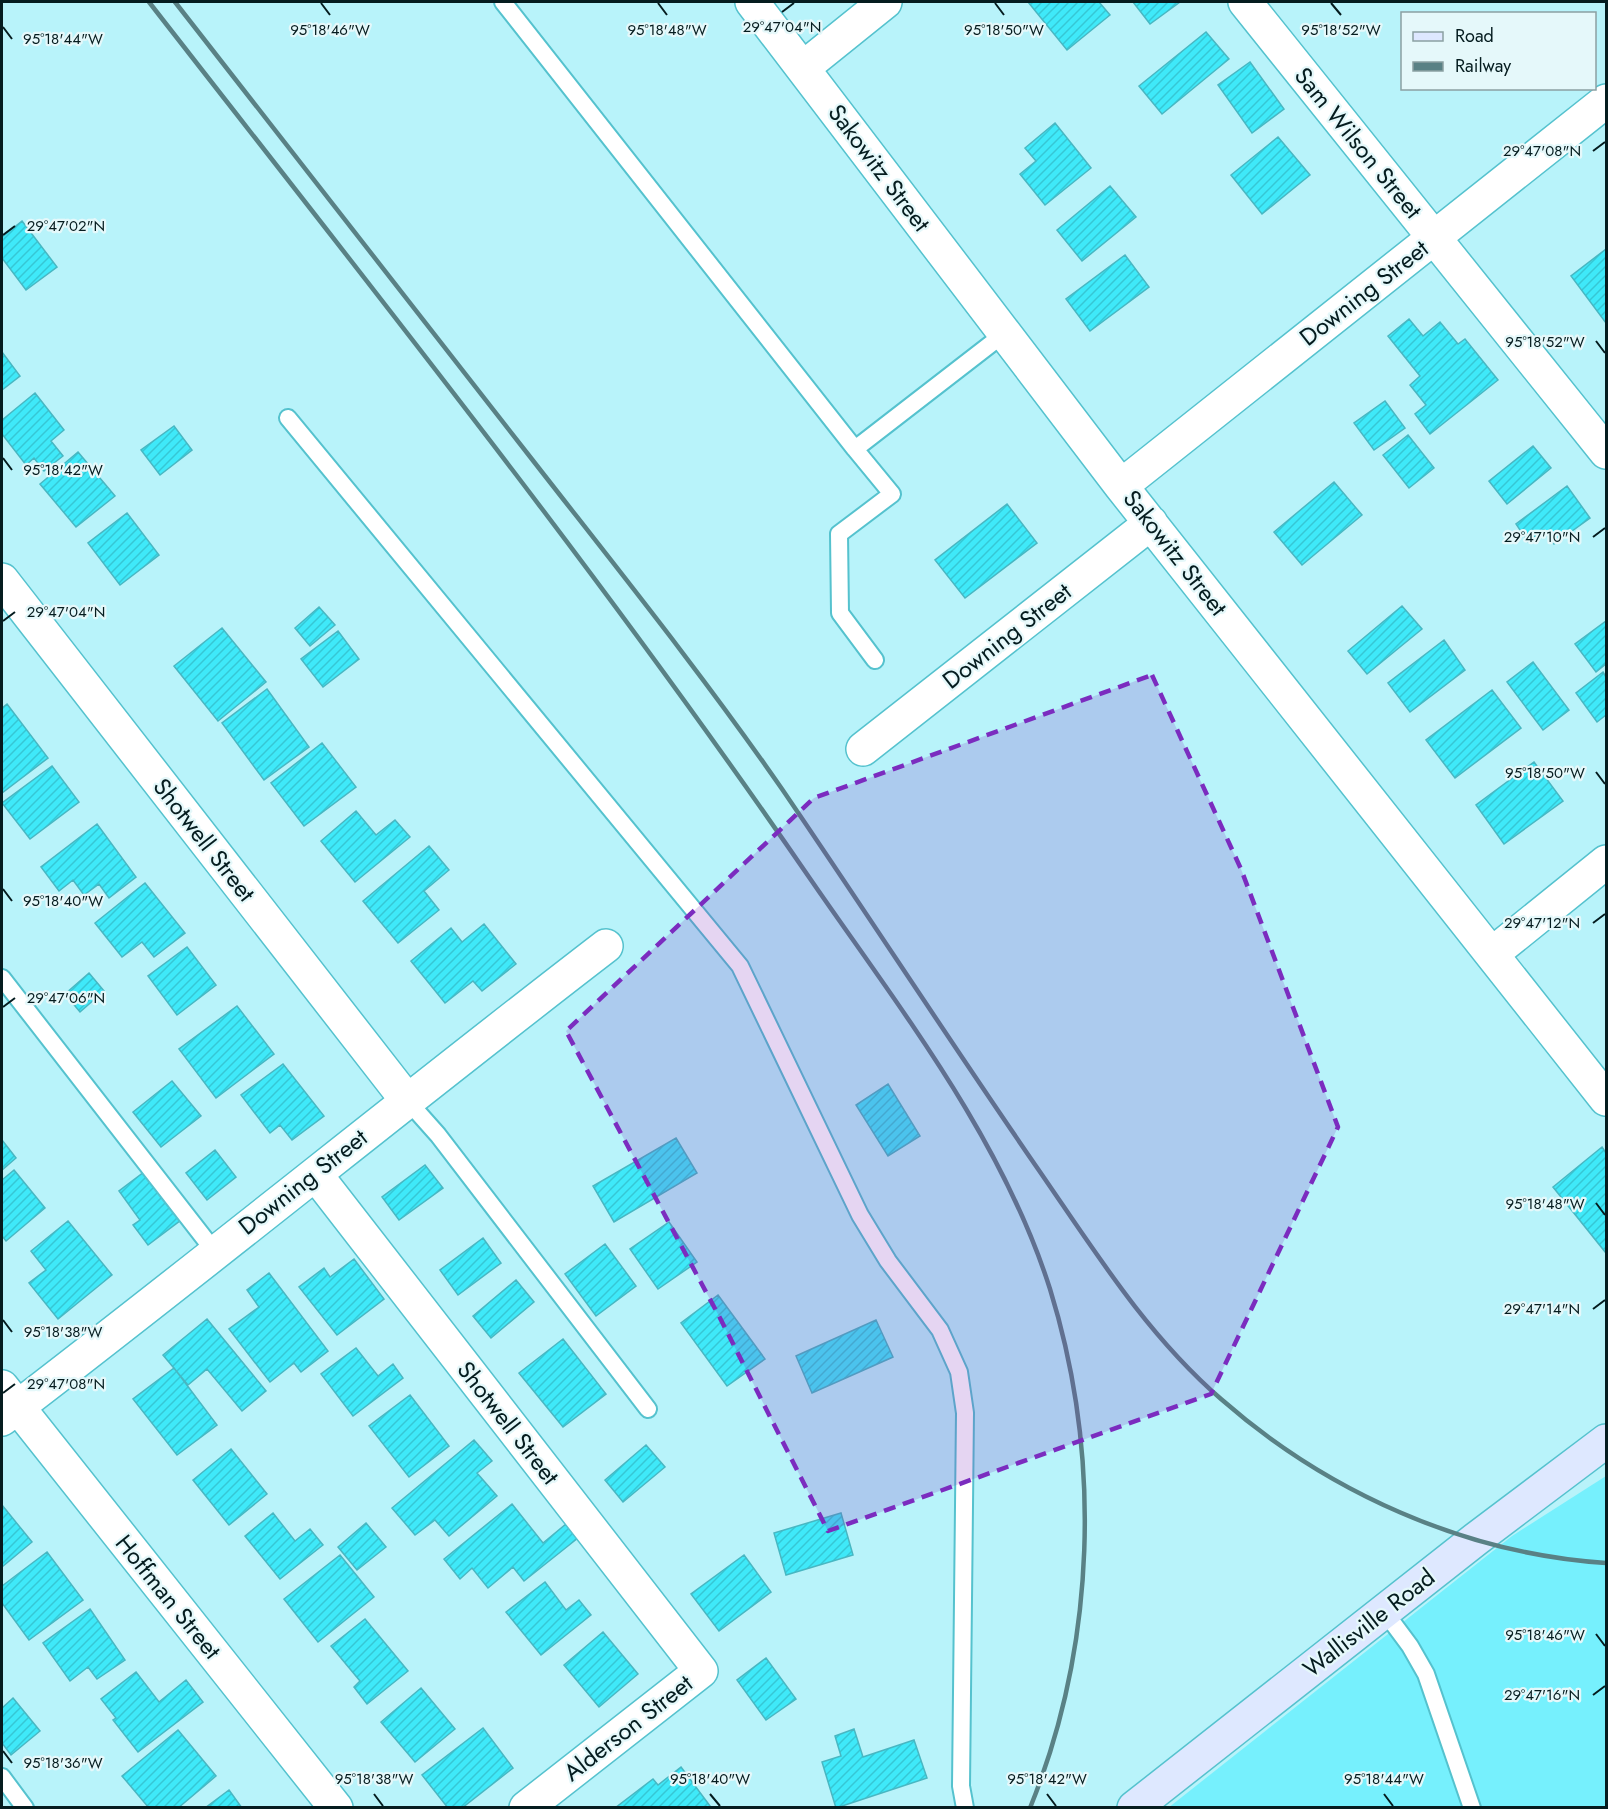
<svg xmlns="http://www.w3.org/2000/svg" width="1608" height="1809" viewBox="0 0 1608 1809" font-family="Jost,sans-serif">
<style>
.built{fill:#76f0fd}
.building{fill:url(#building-hatch);stroke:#48b7c2;stroke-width:1.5}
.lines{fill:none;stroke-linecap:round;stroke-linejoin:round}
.service-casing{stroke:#55c2ce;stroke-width:20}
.minor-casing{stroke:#55c2ce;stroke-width:36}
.secondary-casing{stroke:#55c2ce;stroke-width:36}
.service{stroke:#fff;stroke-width:16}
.minor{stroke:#fff;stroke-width:33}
.secondary{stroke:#dee8ff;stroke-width:33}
.rail{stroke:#598185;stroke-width:4.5}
.marked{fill:#7b2cbf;fill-opacity:0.2;stroke:#7b2cbf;stroke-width:4.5;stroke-dasharray:12 8;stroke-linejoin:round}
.ticks{fill:none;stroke:#051c1f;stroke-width:2}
.labels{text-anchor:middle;stroke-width:4.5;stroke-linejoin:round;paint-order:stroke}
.street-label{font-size:24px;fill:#051c1f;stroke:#e5f8fa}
.ticks-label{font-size:15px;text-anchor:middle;fill:#051c1f;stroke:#e5f8fa;stroke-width:4.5;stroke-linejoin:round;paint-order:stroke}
</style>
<defs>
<pattern id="building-hatch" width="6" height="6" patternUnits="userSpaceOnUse" patternTransform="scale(1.5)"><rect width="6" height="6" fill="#3fe9f9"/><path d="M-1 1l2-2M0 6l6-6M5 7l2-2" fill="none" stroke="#36c7d5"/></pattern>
</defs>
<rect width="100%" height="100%" fill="#b8f3fa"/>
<path class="built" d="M 1606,1476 L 1606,1807 L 1168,1808 L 1512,1536 Z"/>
<path class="building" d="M 1028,2 L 1099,2 L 1110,15 L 1067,50 Z
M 1133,2 L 1180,2 L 1150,24 Z
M 1206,32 L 1229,59 L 1162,114 L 1139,86 Z
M 1250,62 L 1284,109 L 1252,133 L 1218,85 Z
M 1055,123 L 1091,168 L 1045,205 L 1020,174 L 1036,161 L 1025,148 Z
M 1278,137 L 1310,175 L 1262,214 L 1231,175 Z
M 1110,186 L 1136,217 L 1082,261 L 1057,230 Z
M 22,221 L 57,267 L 26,290 L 2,258 L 2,237 Z
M 1606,249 L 1606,323 L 1571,276 Z
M 1125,255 L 1149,287 L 1090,331 L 1066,299 Z
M 1409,319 L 1423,336 L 1440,322 L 1458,344 L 1465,339 L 1498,380 L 1430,434 L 1415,414 L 1426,405 L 1410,385 L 1420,376 L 1388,336 Z
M 2,352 L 20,376 L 2,390 Z
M 35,393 L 64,430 L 51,441 L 63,456 L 44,471 L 34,458 L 26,465 L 2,434 L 2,420 Z
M 1385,401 L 1405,428 L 1374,450 L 1354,423 Z
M 174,426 L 192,450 L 160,475 L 141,450 Z
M 1408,435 L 1434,468 L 1409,488 L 1383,455 Z
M 1533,446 L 1551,468 L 1507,504 L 1489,481 Z
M 78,452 L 115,496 L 76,527 L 40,484 Z
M 1334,482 L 1362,515 L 1302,565 L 1274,532 Z
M 1567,486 L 1590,518 L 1554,544 L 1544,530 L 1528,542 L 1516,524 Z
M 1007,504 L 1037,543 L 965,598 L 935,560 Z
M 127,513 L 159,555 L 120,585 L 88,543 Z
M 1402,606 L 1422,629 L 1367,674 L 1348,651 Z
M 319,607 L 335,625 L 310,646 L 295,628 Z
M 1606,621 L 1606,664 L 1596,672 L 1575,644 Z
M 222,628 L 266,682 L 218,721 L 174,666 Z
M 338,631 L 359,659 L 323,687 L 301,659 Z
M 1444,640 L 1465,670 L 1410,712 L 1388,683 Z
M 1533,662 L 1569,710 L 1543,730 L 1507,682 Z
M 1603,672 L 1606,677 L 1606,715 L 1597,722 L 1576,693 Z
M 267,689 L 309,747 L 264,780 L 222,723 Z
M 1492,690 L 1521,728 L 1455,778 L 1426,740 Z
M 7,704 L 48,758 L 2,793 L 2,708 Z
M 322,743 L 356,787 L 304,826 L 271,783 Z
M 1534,762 L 1563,801 L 1504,844 L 1476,805 Z
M 52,766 L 79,802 L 30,839 L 2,803 Z
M 356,811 L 376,835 L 395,820 L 410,837 L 355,882 L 321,841 Z
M 97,824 L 136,877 L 109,898 L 99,884 L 84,895 L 73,880 L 59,891 L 41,867 Z
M 429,846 L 449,870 L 424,891 L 439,910 L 398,943 L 363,901 Z
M 145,883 L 185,933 L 154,957 L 142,942 L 122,957 L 95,923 Z
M 484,924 L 516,964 L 482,991 L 473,981 L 445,1003 L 411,961 L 451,928 L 462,942 Z
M 187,947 L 216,985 L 177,1015 L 148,976 Z
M 89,973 L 104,991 L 80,1012 L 65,994 Z
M 237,1006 L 274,1054 L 216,1098 L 179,1049 Z
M 283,1064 L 324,1116 L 292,1140 L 280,1125 L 270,1133 L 241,1095 Z
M 172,1081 L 201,1116 L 161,1147 L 133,1112 Z
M 888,1084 L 920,1136 L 888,1156 L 856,1105 Z
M 676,1138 L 697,1173 L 614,1222 L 593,1186 Z
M 2,1140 L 16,1158 L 2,1170 Z
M 1602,1147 L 1606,1153 L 1606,1253 L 1553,1187 Z
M 215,1150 L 236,1177 L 207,1200 L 186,1173 Z
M 425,1165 L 443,1188 L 399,1220 L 382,1197 Z
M 14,1170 L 45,1208 L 6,1241 L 2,1236 L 2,1180 Z
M 144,1172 L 181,1220 L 148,1245 L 133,1225 L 140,1220 L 119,1191 Z
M 68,1221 L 112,1275 L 58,1319 L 29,1283 L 46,1270 L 31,1251 Z
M 669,1222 L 697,1262 L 658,1289 L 630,1249 Z
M 483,1238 L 501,1263 L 458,1295 L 440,1270 Z
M 605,1244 L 636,1286 L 596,1316 L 565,1274 Z
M 354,1259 L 384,1299 L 337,1335 L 299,1287 L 324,1268 L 330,1277 Z
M 269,1273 L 328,1351 L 301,1372 L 294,1363 L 270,1382 L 229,1329 L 259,1307 L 247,1290 Z
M 516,1280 L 534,1302 L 491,1338 L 473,1316 Z
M 718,1295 L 765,1359 L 727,1386 L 681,1323 Z
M 207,1319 L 266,1391 L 242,1411 L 207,1369 L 188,1385 L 163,1355 Z
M 876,1320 L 893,1357 L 812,1393 L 796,1356 Z
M 563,1339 L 606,1394 L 563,1427 L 519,1373 Z
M 356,1348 L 378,1376 L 393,1364 L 403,1378 L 353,1416 L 321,1374 Z
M 174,1368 L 217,1425 L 177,1455 L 133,1399 Z
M 410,1395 L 449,1446 L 409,1477 L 369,1426 Z
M 474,1440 L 492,1461 L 477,1473 L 497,1496 L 449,1536 L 435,1520 L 415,1535 L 392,1508 Z
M 646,1445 L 665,1467 L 623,1502 L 605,1480 Z
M 231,1449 L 267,1494 L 229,1525 L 193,1480 Z
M 512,1504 L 543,1543 L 566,1524 L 578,1538 L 524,1581 L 513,1567 L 488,1588 L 472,1568 L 460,1579 L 444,1559 Z
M 2,1505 L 32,1542 L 2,1567 Z
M 273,1513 L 295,1541 L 310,1529 L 323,1545 L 280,1579 L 245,1536 Z
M 841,1513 L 853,1555 L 786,1575 L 774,1533 Z
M 366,1523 L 386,1547 L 357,1570 L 338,1547 Z
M 47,1552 L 83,1600 L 29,1640 L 2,1603 L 2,1586 Z
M 340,1555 L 374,1597 L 318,1642 L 284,1599 Z
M 744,1555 L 771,1592 L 719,1631 L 691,1594 Z
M 545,1582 L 566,1610 L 579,1600 L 591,1615 L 541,1655 L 506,1612 Z
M 90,1609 L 125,1660 L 97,1679 L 88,1667 L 70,1681 L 43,1643 Z
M 365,1619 L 408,1671 L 367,1704 L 354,1687 L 360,1681 L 331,1646 Z
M 603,1632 L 638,1674 L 599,1707 L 564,1665 Z
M 766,1658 L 796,1699 L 766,1720 L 737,1680 Z
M 136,1672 L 159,1702 L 186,1680 L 203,1702 L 138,1752 L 113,1720 L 116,1718 L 101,1699 Z
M 421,1688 L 455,1729 L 415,1762 L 381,1722 Z
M 13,1698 L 40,1731 L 11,1755 L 2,1743 L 2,1708 Z
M 483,1728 L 513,1768 L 462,1808 L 448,1808 L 422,1775 Z
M 854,1729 L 863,1757 L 914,1740 L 927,1778 L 836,1808 L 822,1762 L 841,1756 L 835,1736 Z
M 178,1730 L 216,1776 L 178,1808 L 149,1808 L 122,1776 Z
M 681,1767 L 710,1806 L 708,1808 L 615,1808 L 653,1779 L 658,1785 Z
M 229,1790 L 242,1808 L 205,1808 Z"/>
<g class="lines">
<defs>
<path id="service" d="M 503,2 L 855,449 L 1005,333
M 288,418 L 740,966 L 860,1215 L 888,1261 L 940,1330 L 959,1372 L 965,1413 L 961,1786 L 965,1808
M 855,449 L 892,494 L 839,534 L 840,613 L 875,660
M 2,978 L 215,1252
M 406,1099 L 438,1135 L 648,1409
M 1384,1611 L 1410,1646 L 1426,1674 L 1472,1808
M 2,1777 L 25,1808"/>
<path id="minor" d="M 752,2 L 1121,486 L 1606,1099
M 1245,2 L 1606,452
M 803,68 L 885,2
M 1121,486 L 1606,101
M 2,580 L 406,1099
M 863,749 L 1151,523
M 1492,954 L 1606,862
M 316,1175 L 701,1671 L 526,1808
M 2,1387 L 336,1808
M 2,1419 C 205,1264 403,1102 606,946"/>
<path id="secondary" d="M 1134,1808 L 1476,1539 L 1606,1441"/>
</defs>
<use href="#service" class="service-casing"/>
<use href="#minor" class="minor-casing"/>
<use href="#secondary" class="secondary-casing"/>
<use href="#service" class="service"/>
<use href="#minor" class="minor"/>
<use href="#secondary" class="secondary"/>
<path class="rail" d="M 149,2 C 374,291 603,577 811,880 C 900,1009 1002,1138 1050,1289 C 1102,1457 1096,1645 1030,1808
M 175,2 C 293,154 412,306 531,458 C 616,567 703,675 782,789 C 868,915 951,1043 1038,1169 C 1094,1250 1146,1334 1221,1399 C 1327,1492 1465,1554 1606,1563"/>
</g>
<path class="marked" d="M 1152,675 L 1241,869 L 1338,1127 L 1211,1394 L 828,1531 L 720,1318 L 566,1031 L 814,798 Z"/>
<path class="ticks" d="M 321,3 L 330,15M 658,3 L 667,15M 995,3 L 1004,15M 1331,3 L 1341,15M 782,12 L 794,3M 3,27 L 12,39M 1593,151 L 1605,142M 3,235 L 15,226M 1596,341 L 1605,353M 3,458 L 12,470M 1593,537 L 1605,528M 3,621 L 15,612M 1596,772 L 1605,784M 3,889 L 12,901M 1593,923 L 1605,914M 3,1007 L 15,998M 1596,1203 L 1605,1215M 1593,1309 L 1605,1300M 3,1320 L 12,1332M 3,1393 L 15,1384M 1596,1634 L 1605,1646M 1593,1695 L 1605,1686M 3,1751 L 12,1763M 374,1794 L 383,1806M 710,1794 L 720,1806M 1047,1794 L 1056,1806M 1384,1794 L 1393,1806"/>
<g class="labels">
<g class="street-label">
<text transform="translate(1358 143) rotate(51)" y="8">Sam Wilson Street</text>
<text transform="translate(879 168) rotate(53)" y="8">Sakowitz Street</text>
<text transform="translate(1364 293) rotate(-38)" y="8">Downing Street</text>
<text transform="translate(1175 553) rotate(52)" y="8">Sakowitz Street</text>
<text transform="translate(1007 636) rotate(-38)" y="8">Downing Street</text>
<text transform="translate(204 840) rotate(52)" y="8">Shotwell Street</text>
<text transform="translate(303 1182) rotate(-38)" y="8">Downing Street</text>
<text transform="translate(508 1423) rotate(52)" y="8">Shotwell Street</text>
<text transform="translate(168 1597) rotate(51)" y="8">Hoffman Street</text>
<text transform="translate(1369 1623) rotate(-38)" y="8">Wallisville Road</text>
<text transform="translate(628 1728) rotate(-38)" y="8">Alderson Street</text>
</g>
</g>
<g class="ticks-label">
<text x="782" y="32">29°47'04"N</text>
<text x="330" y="35">95°18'46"W</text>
<text x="667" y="35">95°18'48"W</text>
<text x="1004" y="35">95°18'50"W</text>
<text x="1341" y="35">95°18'52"W</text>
<text x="63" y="44">95°18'44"W</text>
<text x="1542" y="156">29°47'08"N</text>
<text x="66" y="231">29°47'02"N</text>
<text x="1545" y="347">95°18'52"W</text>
<text x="63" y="475">95°18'42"W</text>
<text x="1542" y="542">29°47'10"N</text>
<text x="66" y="617">29°47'04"N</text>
<text x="1545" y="778">95°18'50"W</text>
<text x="63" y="906">95°18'40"W</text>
<text x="1542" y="928">29°47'12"N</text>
<text x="66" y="1003">29°47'06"N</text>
<text x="1545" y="1209">95°18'48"W</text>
<text x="1542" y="1314">29°47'14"N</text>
<text x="63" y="1337">95°18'38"W</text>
<text x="66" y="1389">29°47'08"N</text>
<text x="1545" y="1640">95°18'46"W</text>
<text x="1542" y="1700">29°47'16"N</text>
<text x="63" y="1768">95°18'36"W</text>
<text x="374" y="1784">95°18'38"W</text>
<text x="710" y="1784">95°18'40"W</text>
<text x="1047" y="1784">95°18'42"W</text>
<text x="1384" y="1784">95°18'44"W</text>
</g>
<rect width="1608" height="1809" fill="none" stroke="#051c1f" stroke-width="6"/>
<rect x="1401" y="12" width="195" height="78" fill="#e5f8fa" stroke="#8ba0a2" stroke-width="1.5"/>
<rect x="1413" y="32" width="30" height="9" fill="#dee8ff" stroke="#8ba0a2" stroke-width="1.5"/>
<text x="1455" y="42" font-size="18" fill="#051c1f">Road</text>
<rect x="1413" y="62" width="30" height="9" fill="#598185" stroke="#8ba0a2" stroke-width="1.5"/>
<text x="1455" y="72" font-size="18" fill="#051c1f">Railway</text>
</svg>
